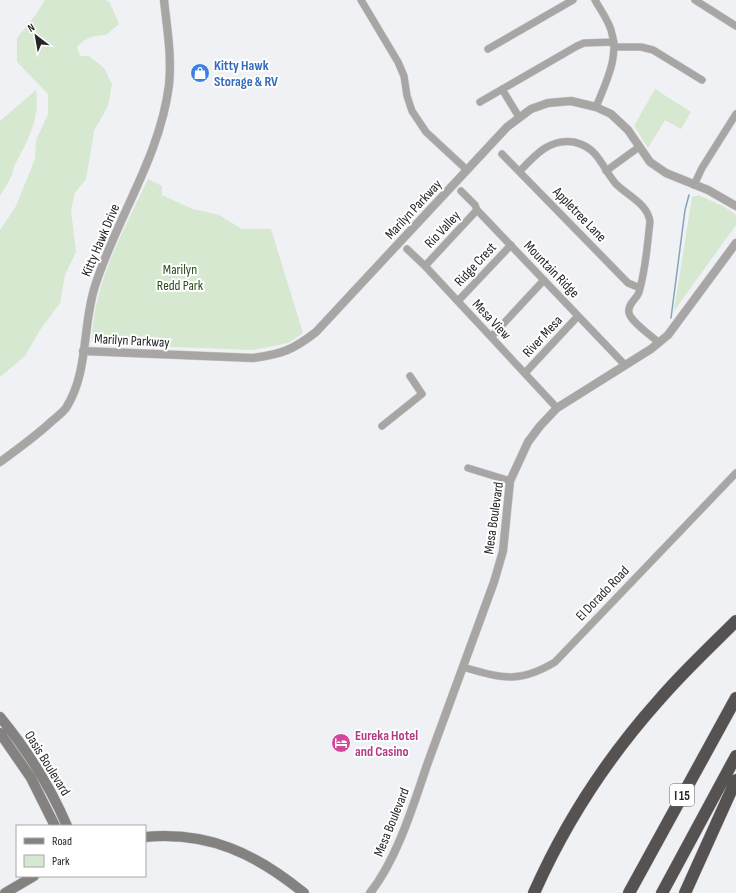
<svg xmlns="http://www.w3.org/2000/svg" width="736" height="893" viewBox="0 0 736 893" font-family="'Sofia Sans Condensed',sans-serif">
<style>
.green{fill:#d6e8cf}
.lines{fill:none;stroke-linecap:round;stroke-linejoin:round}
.stream{stroke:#83a5bb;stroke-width:1.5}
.minor-casing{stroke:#ccccd0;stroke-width:8}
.tertiary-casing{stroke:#ccccd0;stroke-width:9}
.secondary-casing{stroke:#ccccd0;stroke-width:11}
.motorway-casing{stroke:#ccccd0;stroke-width:13}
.minor{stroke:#a8a6a5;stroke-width:7}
.tertiary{stroke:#a8a6a5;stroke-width:8}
.secondary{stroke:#848280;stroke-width:10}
.motorway{stroke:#565251;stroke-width:12}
.labels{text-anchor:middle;stroke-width:4;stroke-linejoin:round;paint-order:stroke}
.shield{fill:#fff;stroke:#676768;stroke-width:1}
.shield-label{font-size:13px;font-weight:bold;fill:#262628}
.shop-label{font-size:14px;font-weight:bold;fill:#366cbe;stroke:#fff;text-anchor:start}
.street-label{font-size:14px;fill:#262628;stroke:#fff}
.park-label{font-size:14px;fill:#2b491d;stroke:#fff}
.hotel-label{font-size:14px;font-weight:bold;fill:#b23c85;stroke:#fff;text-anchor:start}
</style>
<rect width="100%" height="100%" fill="#f0f1f5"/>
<path class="green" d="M 45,0 L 106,0 L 110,3 L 119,24 L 106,35 L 94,36 L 83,41 L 77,47 L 80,56 L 89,56 L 104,68 L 112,84 L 108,106 L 94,131 L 86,179 L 75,193 L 71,210 L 76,252 L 65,275 L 60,303 L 40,330 L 25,356 L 0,377 L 0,230 L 15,208 L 35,159 L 36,140 L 48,114 L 48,94 L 17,62 L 17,38 L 34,17 Z
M 655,89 L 691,112 L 681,129 L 665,120 L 648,148 L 634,126 Z
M 36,90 C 40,119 29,138 16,163 C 13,167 13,173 11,177 C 8,184 3,190 0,196 L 0,121 Z
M 148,179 L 162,186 L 162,195 L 193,209 L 219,215 L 242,229 L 271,229 L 303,333 L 290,342 L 279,345 L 252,350 L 94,344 L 92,341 C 93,283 124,230 148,179 Z
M 698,195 L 723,206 L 736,215 L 736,225 L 674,311 L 692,197 Z"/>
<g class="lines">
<path class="stream" d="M 671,318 L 685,210 L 689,195"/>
<defs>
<path id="minor" d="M 361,0 L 398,62 L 404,76 L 407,96 L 412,111 L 426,132 L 467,170
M 595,0 C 600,9 608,20 611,30 C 620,56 606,82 596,107
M 695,0 L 736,26
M 615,47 L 641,47 L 653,50 L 702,80
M 488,49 L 573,0
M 502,89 L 519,117
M 480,102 L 577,46 L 584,43 L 614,42
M 502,154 L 628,283 L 640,288
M 520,171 C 535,155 550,138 574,142 C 582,144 590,148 595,154 C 603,163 608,175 616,184 C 628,196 648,204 650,222 C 647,246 646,269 639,292 C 637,299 627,304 629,313 C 631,322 652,336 659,343
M 606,171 L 639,147
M 694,185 L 702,168 L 736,114
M 461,191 L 475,205 L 477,210 L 625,365
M 407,249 L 425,266 L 557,408
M 425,266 L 477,210
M 458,301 L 511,245
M 491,337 L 544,280
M 525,373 L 578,316
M 382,426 L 422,394 L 410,376
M 468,468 L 510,481
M 463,667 C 501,678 519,684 555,662 L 736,473"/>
<path id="tertiary" d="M 83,351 L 253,358 C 282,354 293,350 316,332 L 507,127 L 531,109 L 548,103 L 571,101 L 596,107 L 611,114 L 628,130 L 650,162 L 666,173 L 708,190 L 736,206
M 0,462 C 18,449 36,436 52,421 C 57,417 62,413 66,408 C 89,372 82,326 95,286 C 117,217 160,157 169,85 C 172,57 167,28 164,0
M 370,893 C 397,859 413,806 427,765 C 449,704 472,643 494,582 L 503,551 L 510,481 L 528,442 L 540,426 L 557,408 L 651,349 L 668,335 L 736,243"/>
<path id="secondary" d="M 0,717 C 27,750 50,786 67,826
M 0,733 L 31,778 L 55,826
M 145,837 C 209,831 256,854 304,893
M 5,893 L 34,876"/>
<path id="motorway" d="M 534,893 C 565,823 608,757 659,700 C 683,672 710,647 736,621
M 629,893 L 736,698
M 662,893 L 736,756
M 685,893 L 736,780"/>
</defs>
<use href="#minor" class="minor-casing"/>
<use href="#tertiary" class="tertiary-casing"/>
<use href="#secondary" class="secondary-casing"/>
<use href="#motorway" class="motorway-casing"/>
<use href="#minor" class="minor"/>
<use href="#tertiary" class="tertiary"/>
<use href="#secondary" class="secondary"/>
<use href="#motorway" class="motorway"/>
</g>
<defs>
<symbol id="shop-disc" viewBox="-11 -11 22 22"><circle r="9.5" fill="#3f7fe0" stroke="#fff"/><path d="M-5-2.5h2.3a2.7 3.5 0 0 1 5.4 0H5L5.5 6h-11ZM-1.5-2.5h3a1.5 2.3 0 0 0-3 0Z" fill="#fff"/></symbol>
<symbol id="hotel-disc" viewBox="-11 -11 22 22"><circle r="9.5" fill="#d1479c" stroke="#fff"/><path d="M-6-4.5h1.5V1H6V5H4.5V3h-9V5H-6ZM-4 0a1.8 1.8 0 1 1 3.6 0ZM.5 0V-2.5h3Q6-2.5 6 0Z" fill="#fff"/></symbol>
</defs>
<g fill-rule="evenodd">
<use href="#shop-disc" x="189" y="62" width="22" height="22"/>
<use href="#hotel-disc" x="330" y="732" width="22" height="22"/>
</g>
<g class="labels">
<rect class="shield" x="670" y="784" width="24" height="22" rx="3"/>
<g class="shield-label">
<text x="682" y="800">I 15</text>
</g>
<g class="shop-label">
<text x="214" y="70">Kitty Hawk<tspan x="214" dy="16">Storage &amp; RV</tspan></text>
</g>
<g class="street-label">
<text transform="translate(413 209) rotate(-47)" y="5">Marilyn Parkway</text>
<text transform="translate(580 214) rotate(46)" y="5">Appletree Lane</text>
<text transform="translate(442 229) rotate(-47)" y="5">Rio Valley</text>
<text transform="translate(100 240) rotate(-67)" y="5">Kitty Hawk Drive</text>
<text transform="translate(475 264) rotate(-47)" y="5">Ridge Crest</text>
<text transform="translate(552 269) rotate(46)" y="5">Mountain Ridge</text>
<text transform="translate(492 319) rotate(47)" y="5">Mesa View</text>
<text transform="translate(542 336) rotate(-47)" y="5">River Mesa</text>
<text transform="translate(132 340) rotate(3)" y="5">Marilyn Parkway</text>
<text transform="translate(493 518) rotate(-82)" y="5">Mesa Boulevard</text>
<text transform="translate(602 593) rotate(-46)" y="5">El Dorado Road</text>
<text transform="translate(48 763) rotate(58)" y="5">Oasis Boulevard</text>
<text transform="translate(391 822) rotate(-68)" y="5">Mesa Boulevard</text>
</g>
<g class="park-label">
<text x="180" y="274">Marilyn<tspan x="180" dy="16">Redd Park</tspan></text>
</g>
<g class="hotel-label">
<text x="355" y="740">Eureka Hotel<tspan x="355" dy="16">and Casino</tspan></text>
</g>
</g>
<rect x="16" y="825" width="130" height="52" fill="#ffffff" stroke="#a8a8a9"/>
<rect x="24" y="838" width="20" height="6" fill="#848280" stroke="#a8a8a9"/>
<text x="52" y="845" font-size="12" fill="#262628">Road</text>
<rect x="24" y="855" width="20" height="12" fill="#d6e8cf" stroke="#a8a8a9"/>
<text x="52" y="865" font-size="12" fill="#262628">Park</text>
<g transform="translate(36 36) rotate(329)" stroke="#ffffff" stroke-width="3" paint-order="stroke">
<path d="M0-3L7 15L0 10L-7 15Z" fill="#262628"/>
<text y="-6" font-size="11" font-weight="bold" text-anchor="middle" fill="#262628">N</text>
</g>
</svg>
